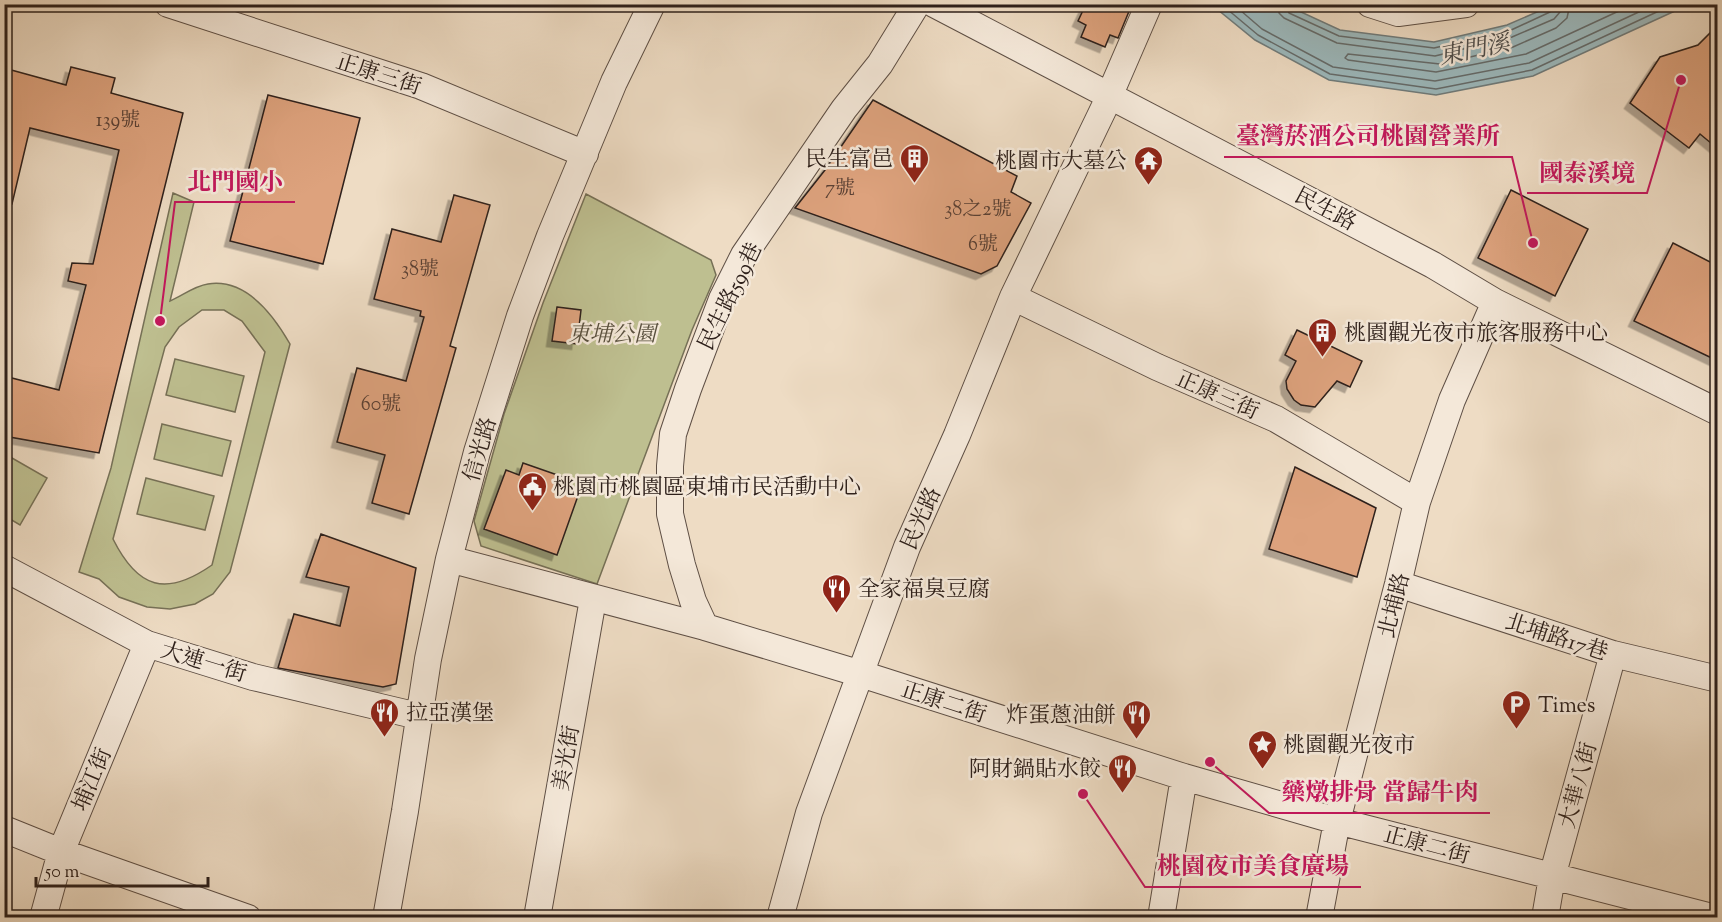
<svg xmlns="http://www.w3.org/2000/svg" width="1722" height="922" viewBox="0 0 1722 922" font-family="'Sorts Mill Goudy','Noto Serif TC',serif">
<style>
.green{fill:#bebf90;stroke:#767056;stroke-width:1.5;fill-rule:evenodd}
.water{fill:#9cb9bd;stroke:#707c7c;stroke-width:1.5}
.lines{fill:none;stroke-linecap:round;stroke-linejoin:round}
.shore{stroke:#656c6c;stroke-width:1.5}
.building{fill:#dda27d;stroke:#2e201b;stroke-width:1.5;filter:url(#shadow)}
.minor-casing{stroke:#5e4f45;stroke-width:28}
.minor{stroke:#f4e8d9;stroke-width:26}
.labels{text-anchor:middle;stroke-width:5;stroke-linejoin:round;paint-order:stroke}
.number-label{font-size:20px;fill:#5a4034}
.street-label{font-size:22px;fill:#2e201b;stroke:#f4e8d9}
.poi-label{font-size:22px;fill:#2e201b;stroke:#f4e8d9;text-anchor:start}
.park-label{font-size:22px;font-style:italic;fill:#59503e;stroke:#f4e8d9}
.water-label{font-size:24px;font-style:italic;fill:#4f4e4c;stroke:#f4e8d9}
.leader{fill:none;stroke:#c2185b;stroke-width:2}
.callout-dot{fill:#c2185b;stroke:#f4e8d9;stroke-width:2}
.callout-label{font-size:24px;text-anchor:middle;font-weight:bold;fill:#c2185b;stroke:#f4e8d9;stroke-width:5;stroke-linejoin:round;paint-order:stroke}
</style>
<defs>
<filter id="shadow"><feDropShadow dx="-5.5" dy="5.5" stdDeviation="0" flood-color="#0004"/></filter>
</defs>
<rect width="100%" height="100%" fill="#eedcc4"/>
<filter id="stains"><feTurbulence type="fractalNoise" baseFrequency=".00333" numOctaves="4"/><feColorMatrix values="0 0 0 0 .2 0 0 0 0 .09 0 0 0 0 .02 0 0 0 .5 -.17"/></filter>
<radialGradient id="worn" r=".72"><stop offset=".6" stop-color="#630" stop-opacity="0"/><stop offset="1" stop-color="#630" stop-opacity=".3"/></radialGradient>
<path class="green" d="M 173,193 L 194,202 L 170,301 C 182,296 194,286 208,284 C 246,278 274,316 290,344 L 230,572 L 213,594 L 195,604 L 170,609 L 147,607 L 119,597 L 99,579 L 79,572 L 111,468 ZM 202,310 L 224,310 L 242,321 L 265,352 L 212,565 C 166,597 138,589 113,539 L 165,347 L 179,327 Z
M 586,194 L 711,260 L 716,275 L 692,330 L 597,584 L 481,546 L 474,521 L 504,414 L 543,303 Z
M 175,359 L 244,376 L 235,412 L 166,395 Z
M 162,424 L 231,441 L 222,476 L 154,459 Z
M 5,454 L 47,478 L 20,525 L 5,516 Z
M 146,478 L 214,496 L 205,530 L 137,514 Z"/>
<path class="water" d="M 1212,5 L 1286,5 L 1340,30 L 1434,42 L 1507,25 L 1553,5 L 1688,5 L 1533,76 L 1436,95 L 1329,80 L 1255,40 Z"/>
<g class="lines">
<path class="shore" d="M 1221,4 L 1258,35 L 1330,74 L 1436,89 L 1532,70 L 1674,4
M 1233,4 L 1262,29 L 1333,67 L 1435,81 L 1529,63 L 1656,4
M 1278,4 L 1279,13 L 1284,18 L 1337,43 L 1435,56 L 1512,37 L 1554,19 L 1560,12 L 1561,4
M 1285,4 L 1289,13 L 1339,36 L 1434,48 L 1509,31 L 1550,12 L 1553,4
M 1570,4 L 1567,18 L 1556,28 L 1513,47 L 1440,64 L 1348,54 L 1345,58 L 1348,60 L 1436,72 L 1526,54 L 1634,4"/>
</g>
<path class="building" d="M 1086,4 L 1132,4 L 1118,38 L 1110,35 L 1105,47 L 1081,37 L 1086,25 L 1078,21 Z
M 1718,25 L 1718,149 L 1700,134 L 1689,148 L 1630,103 L 1660,57 L 1698,45 Z
M 71,67 L 115,78 L 111,93 L 183,113 L 99,453 L 4,436 L 4,376 L 59,390 L 86,285 L 68,281 L 72,263 L 93,264 L 119,150 L 30,128 L 12,204 L 4,203 L 4,68 L 66,85 Z
M 268,95 L 360,118 L 323,264 L 230,241 Z
M 873,100 L 1017,176 L 1011,192 L 1031,203 L 997,266 L 981,274 L 795,208 L 825,170 Z
M 1511,190 L 1588,229 L 1555,296 L 1478,258 Z
M 454,195 L 490,205 L 450,346 L 456,348 L 409,514 L 372,503 L 385,455 L 337,442 L 357,368 L 406,381 L 424,317 L 420,316 L 421,311 L 374,299 L 392,229 L 441,242 Z
M 1673,243 L 1718,266 L 1718,361 L 1634,321 Z
M 557,307 L 581,310 L 577,344 L 552,341 Z
M 1297,330 L 1362,361 L 1350,387 L 1337,381 L 1315,407 L 1301,405 L 1294,400 L 1287,389 L 1286,381 L 1296,361 L 1285,355 Z
M 523,463 L 566,478 L 563,487 L 579,493 L 557,555 L 484,529 L 506,470 L 519,475 Z
M 1295,467 L 1376,508 L 1357,577 L 1269,549 Z
M 321,534 L 416,568 L 396,684 L 383,687 L 278,668 L 294,614 L 340,626 L 349,587 L 306,577 Z"/>
<g class="lines">
<defs>
<path id="minor" d="M 168,4 L 421,86 L 585,154
M 934,4 L 1433,265 L 1495,302 L 1718,412
M 1370,4 L 1398,13 L 1466,4
M 1013,297 L 1157,367 L 1276,419 L 1417,502
M 449,559 L 705,627 L 861,674 L 1184,777 L 1337,821 L 1716,918
M 4,568 L 147,644 L 253,677 L 418,716
M 1398,584 L 1613,654 L 1718,679
M 705,627 L 693,601 L 682,565 L 670,514 L 670,466 L 673,434 L 688,389 L 722,299 L 744,255 L 844,109 L 880,64 L 917,4
M 4,829 L 61,852 L 248,918
M 43,918 L 61,852 L 147,644
M 386,918 L 405,811 L 428,659 L 449,559 L 477,452 L 520,316 L 550,236 L 614,82 L 652,4
M 537,918 L 593,599
M 780,918 L 809,813 L 907,547 L 957,435 L 1013,297 L 1104,108 L 1149,4
M 1161,918 L 1184,777
M 1319,918 L 1337,821 L 1398,584 L 1417,502 L 1452,400 L 1495,302
M 1545,918 L 1552,877 L 1613,654"/>
</defs>
<use href="#minor" class="minor-casing"/>
<use href="#minor" class="minor"/>
</g>
<defs>
<symbol id="building-pin" viewBox="-11 -11 22 30"><path d="M0 17L-7.5 6A9.5 9.5 0 1 1 7.5 6Z" fill="#8f2418" stroke="#f4e8d9"/><path d="M-4-6H4V6H1V3H-1V6H-4ZM-2.5-4.3h1.7v1.8h-1.7ZM.8-4.3h1.7v1.8H.8ZM-2.5-1h1.7V.8h-1.7ZM.8-1h1.7V.8H.8Z" fill="#fff"/></symbol>
<symbol id="temple-pin" viewBox="-11 -11 22 30"><path d="M0 17L-7.5 6A9.5 9.5 0 1 1 7.5 6Z" fill="#8f2418" stroke="#f4e8d9"/><path d="M0-6L5-2H3V0L6.5 2.5H4V6H1.5V3h-3V6H-4V2.5H-6.5L-3 0V-2H-5Z" fill="#fff"/></symbol>
<symbol id="civic-pin" viewBox="-11 -11 22 30"><path d="M0 17L-7.5 6A9.5 9.5 0 1 1 7.5 6Z" fill="#8f2418" stroke="#f4e8d9"/><path d="M-.6-6.5H3V-4.5H.6V-3L4-1V1h2V6H-6V1h2V-1L-.6-3ZM-1.2 2.5V6h2.4V2.5Z" fill="#fff"/></symbol>
<symbol id="restaurant-pin" viewBox="-11 -11 22 30"><path d="M0 17L-7.5 6A9.5 9.5 0 1 1 7.5 6Z" fill="#8f2418" stroke="#f4e8d9"/><path d="M-5-6h1v4h1v-4h1v4h1v-4h1v5L-1.5 .5V6h-2V.5L-5-1ZM5-6V6H3V1.5H1.5Q1.5-4 5-6Z" fill="#fff"/></symbol>
<symbol id="parking-pin" viewBox="-11 -11 22 30"><path d="M0 17L-7.5 6A9.5 9.5 0 1 1 7.5 6Z" fill="#8f2418" stroke="#f4e8d9"/><path d="M-3.5-5.5H1a3.5 3.5 0 0 1 0 7H-1V5.5H-3.5ZM-1-3.4V-.6H.8a1.4 1.4 0 0 0 0-2.8Z" fill="#fff"/></symbol>
<symbol id="sight-pin" viewBox="-11 -11 22 30"><path d="M0 17L-7.5 6A9.5 9.5 0 1 1 7.5 6Z" fill="#8f2418" stroke="#f4e8d9"/><path d="M0-6L1.8-2.2L6-1.7L2.9 1.2L3.7 5.4L0 3.3L-3.7 5.4L-2.9 1.2L-6-1.7L-1.8-2.2Z" fill="#fff"/></symbol>
</defs>
<g fill-rule="evenodd">
<use href="#building-pin" x="898" y="142" width="33" height="45"/>
<use href="#temple-pin" x="1132" y="144" width="33" height="45"/>
<use href="#building-pin" x="1306" y="316" width="33" height="45"/>
<use href="#civic-pin" x="516" y="470" width="33" height="45"/>
<use href="#restaurant-pin" x="820" y="572" width="33" height="45"/>
<use href="#parking-pin" x="1500" y="688" width="33" height="45"/>
<use href="#restaurant-pin" x="368" y="696" width="33" height="45"/>
<use href="#restaurant-pin" x="1120" y="698" width="33" height="45"/>
<use href="#sight-pin" x="1246" y="728" width="33" height="45"/>
<use href="#restaurant-pin" x="1106" y="752" width="33" height="45"/>
</g>
<g class="labels">
<g class="number-label">
<text x="118" y="126">139號</text>
<text x="840" y="194">7號</text>
<text x="978" y="215">38之2號</text>
<text x="983" y="250">6號</text>
<text x="420" y="275">38號</text>
<text x="381" y="410">60號</text>
</g>
<g class="street-label">
<text transform="translate(379 73) rotate(18)" y="8">正康三街</text>
<text transform="translate(1326 208) rotate(28)" y="8">民生路</text>
<text transform="translate(729 296) rotate(-64)" y="8">民生路599巷</text>
<text transform="translate(1218 394) rotate(24)" y="8">正康三街</text>
<text transform="translate(479 449) rotate(-74)" y="8">信光路</text>
<text transform="translate(920 518) rotate(-66)" y="8">民光路</text>
<text transform="translate(1393 605) rotate(-76)" y="8">北埔路</text>
<text transform="translate(1557 636) rotate(18)" y="8">北埔路17巷</text>
<text transform="translate(204 661) rotate(17)" y="8">大連一街</text>
<text transform="translate(944 701) rotate(18)" y="8">正康二街</text>
<text transform="translate(565 758) rotate(-80)" y="8">美光街</text>
<text transform="translate(91 779) rotate(-67)" y="8">埔江街</text>
<text transform="translate(1577 785) rotate(-75)" y="8">大華八街</text>
<text transform="translate(1427 844) rotate(15)" y="8">正康二街</text>
</g>
<g class="poi-label">
<text x="893" y="166" text-anchor="end">民生富邑</text>
<text x="1127" y="168" text-anchor="end">桃園市大墓公</text>
<text x="1344" y="340">桃園觀光夜市旅客服務中心</text>
<text x="553" y="494">桃園市桃園區東埔市民活動中心</text>
<text x="858" y="596">全家福臭豆腐</text>
<text x="1538" y="712">Times</text>
<text x="406" y="720">拉亞漢堡</text>
<text x="1116" y="722" text-anchor="end">炸蛋蔥油餅</text>
<text x="1283" y="752">桃園觀光夜市</text>
<text x="1101" y="776" text-anchor="end">阿財鍋貼水餃</text>
</g>
<g class="park-label">
<text x="612" y="341">東埔公園</text>
</g>
<g class="water-label">
<text transform="translate(1474 49) rotate(-12)" y="8">東門溪</text>
</g>
</g>
<path class="leader" d="M1533 243L1512 157H1224M1681 80L1647 193H1527M160 321L175 202H295M1210 762L1269 813H1490M1083 794L1145 887H1361"/>
<g class="callout-dot">
<circle cx="1533" cy="243" r="6"/>
<circle cx="1681" cy="80" r="6"/>
<circle cx="160" cy="321" r="6"/>
<circle cx="1210" cy="762" r="6"/>
<circle cx="1083" cy="794" r="6"/>
</g>
<g class="callout-label">
<text x="1368" y="144">臺灣菸酒公司桃園營業所</text>
<text x="1587" y="181">國泰溪境</text>
<text x="235" y="190">北門國小</text>
<text x="1380" y="800">藥燉排骨 當歸牛肉</text>
<text x="1253" y="874">桃園夜市美食廣場</text>
</g>
<rect width="1722" height="922" fill="none" stroke="#eedcc4" stroke-width="24"/>
<rect x="6" y="6" width="1710" height="910" fill="none" stroke="#2e201b" stroke-width="3"/>
<rect x="12" y="12" width="1698" height="898" fill="none" stroke="#2e201b" stroke-width="1.5"/>
<path d="M36 877v9h172v-9" fill="none" stroke="#2e201b" stroke-width="3"/>
<text x="45" y="877" font-size="18" fill="#2e201b" stroke="#f4e8d9" stroke-width="4.5" paint-order="stroke">50 m</text>
<rect width="100%" height="100%" filter="url(#stains)"/>
<rect width="100%" height="100%" fill="url(#worn)"/>
</svg>
